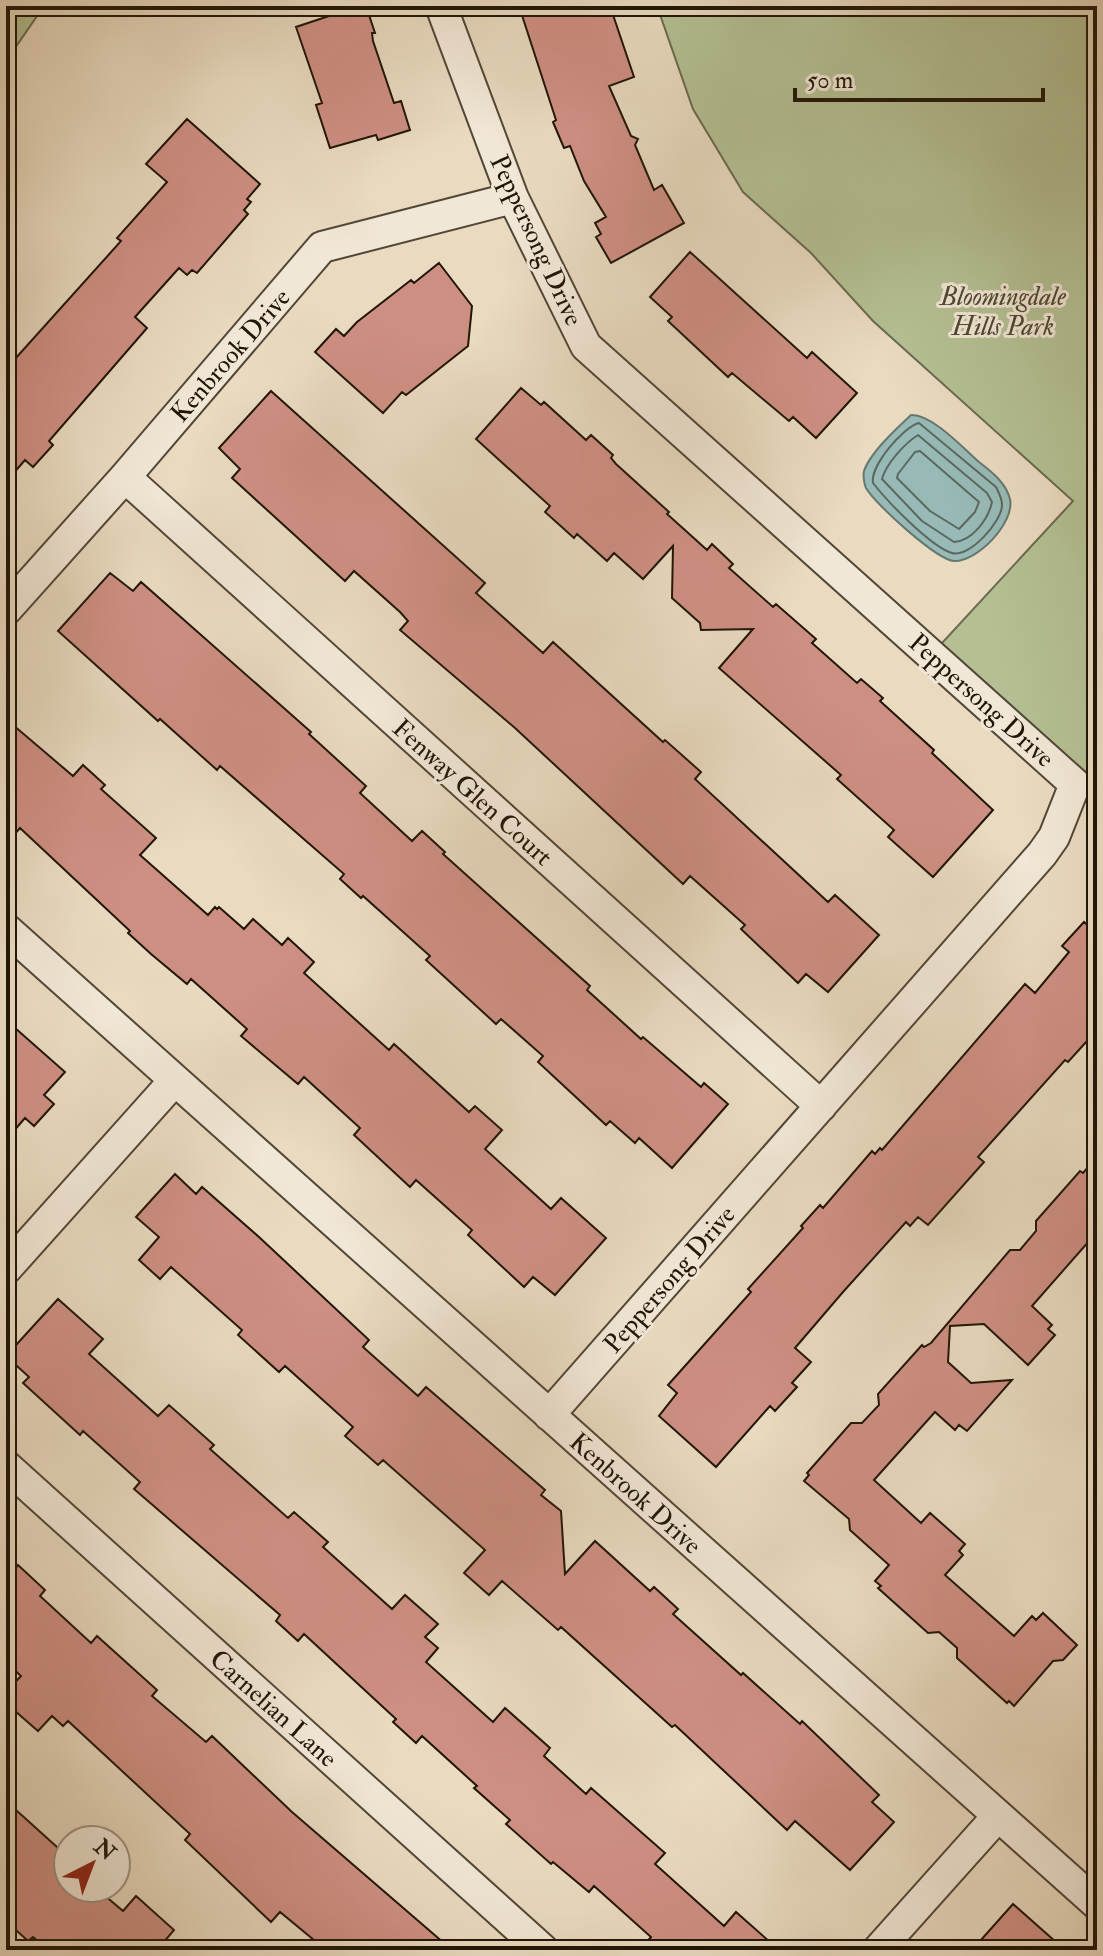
<svg xmlns="http://www.w3.org/2000/svg" width="1103" height="1956" viewBox="0 0 1103 1956" font-family="'IM FELL Double Pica',serif">
<style>
.green{fill:#b4c094;stroke:#6a6b4e;stroke-width:2}
.water{fill:#97bab6;stroke:#677870;stroke-width:2}
.lines{fill:none;stroke-linecap:round;stroke-linejoin:round}
.shore{stroke:#5c685f;stroke-width:2}
.building{fill:#ce8f83;stroke:#201608;stroke-width:2}
.minor-casing{stroke:#524736;stroke-width:34}
.minor{stroke:#f1e7d6;stroke-width:30}
.labels{text-anchor:middle;stroke-width:6;stroke-linejoin:round;paint-order:stroke}
.street-label{font-size:26px;fill:#201608;stroke:#f1e7d6}
.park-label{font-size:26px;font-style:italic;fill:#4c4932;stroke:#f1e7d6}
</style>
<rect width="100%" height="100%" fill="#e9dac0"/>
<filter id="stains"><feTurbulence type="fractalNoise" baseFrequency=".0025" numOctaves="4"/><feColorMatrix values="0 0 0 0 .2 0 0 0 0 .09 0 0 0 0 .02 0 0 0 .5 -.17"/></filter>
<radialGradient id="worn" r=".72"><stop offset=".6" stop-color="#630" stop-opacity="0"/><stop offset="1" stop-color="#630" stop-opacity=".3"/></radialGradient>
<path class="green" d="M 6,6 L 44,6 L 6,61 Z
M 657,6 L 1097,6 L 1097,790 L 1075,784 L 931,655 L 1073,501 L 873,321 L 811,253 L 743,192 L 693,109 Z"/>
<path class="water" d="M 911,415 C 932,414 963,448 979,462 C 992,472 1006,483 1010,499 C 1015,523 977,562 954,561 C 937,560 875,504 866,488 C 864,484 863,475 864,471 C 870,453 897,428 911,415 Z"/>
<g class="lines">
<path class="shore" d="M 919,423 L 996,487 C 999,493 1002,498 1002,505 C 1002,521 970,558 952,553 C 931,547 887,501 873,483 C 870,466 903,427 919,423 Z
M 918,435 L 987,493 L 992,502 C 988,520 972,541 954,542 L 922,521 L 882,479 C 886,464 905,443 918,435 Z
M 920,451 L 979,502 L 975,512 L 959,529 L 930,511 L 897,478 L 898,474 L 915,452 Z"/>
</g>
<path class="building" d="M 359,6 L 366,6 L 375,33 L 372,33 L 373,41 L 394,103 L 401,101 L 410,130 L 378,140 L 376,135 L 330,148 L 316,105 L 322,103 L 296,27 Z
M 519,6 L 610,6 L 634,77 L 609,86 L 631,136 L 638,139 L 635,145 L 654,190 L 662,185 L 684,223 L 611,263 L 596,237 L 601,234 L 595,223 L 606,217 L 584,181 L 570,146 L 564,148 L 553,122 L 556,120 Z
M 187,119 L 260,184 L 247,199 L 251,202 L 244,210 L 248,214 L 197,273 L 192,270 L 187,275 L 179,268 L 135,317 L 147,328 L 49,441 L 53,445 L 33,467 L 25,460 L 6,482 L 6,369 L 121,241 L 117,238 L 167,182 L 146,164 Z
M 690,252 L 807,358 L 812,352 L 857,393 L 816,438 L 793,417 L 789,421 L 732,373 L 728,377 L 668,321 L 672,317 L 650,297 Z
M 439,263 L 472,306 L 468,346 L 406,395 L 402,392 L 383,413 L 315,352 L 336,329 L 344,336 L 357,322 L 411,280 L 414,283 Z
M 521,388 L 541,405 L 544,402 L 586,440 L 591,435 L 613,455 L 611,458 L 616,464 L 669,512 L 667,514 L 686,531 L 707,550 L 712,544 L 733,564 L 729,568 L 773,607 L 776,604 L 816,639 L 812,643 L 857,683 L 861,679 L 883,698 L 880,701 L 934,750 L 932,753 L 993,810 L 933,877 L 888,837 L 894,830 L 837,779 L 841,775 L 719,668 L 753,629 L 701,630 L 700,623 L 672,598 L 673,546 L 643,579 L 614,553 L 607,561 L 577,534 L 574,538 L 545,512 L 550,506 L 476,439 Z
M 271,391 L 485,583 L 476,593 L 543,653 L 553,642 L 663,742 L 665,740 L 701,772 L 695,779 L 828,902 L 835,895 L 879,935 L 828,992 L 806,974 L 798,983 L 741,929 L 745,925 L 690,876 L 683,884 L 515,728 L 400,630 L 408,621 L 400,612 L 354,571 L 345,581 L 232,478 L 240,469 L 219,448 Z
M 110,573 L 133,591 L 141,582 L 311,732 L 309,734 L 366,786 L 360,793 L 412,841 L 422,831 L 445,852 L 443,854 L 590,986 L 587,990 L 641,1039 L 643,1037 L 701,1087 L 704,1083 L 728,1104 L 672,1168 L 639,1138 L 635,1143 L 610,1121 L 606,1125 L 538,1062 L 543,1056 L 501,1019 L 496,1024 L 426,960 L 430,956 L 363,896 L 361,898 L 340,879 L 344,874 L 220,766 L 217,770 L 160,719 L 158,721 L 58,631 Z
M 6,719 L 73,776 L 83,765 L 105,785 L 101,789 L 156,838 L 140,855 L 208,915 L 215,907 L 217,909 L 219,907 L 244,929 L 253,919 L 282,945 L 288,938 L 314,962 L 304,973 L 389,1050 L 394,1044 L 469,1112 L 475,1106 L 502,1130 L 485,1149 L 551,1209 L 561,1198 L 606,1238 L 555,1295 L 533,1277 L 524,1287 L 468,1235 L 472,1230 L 416,1180 L 410,1187 L 354,1135 L 360,1128 L 304,1077 L 298,1084 L 241,1036 L 247,1029 L 191,979 L 187,984 L 151,954 L 128,933 L 130,931 L 20,828 L 6,844 Z
M 1097,918 L 1097,1030 L 1068,1062 L 1065,1060 L 978,1157 L 984,1162 L 928,1225 L 918,1217 L 910,1226 L 906,1222 L 843,1292 L 795,1348 L 811,1362 L 792,1383 L 797,1387 L 775,1411 L 770,1406 L 716,1467 L 659,1416 L 677,1393 L 668,1385 L 751,1292 L 748,1289 L 803,1228 L 801,1226 L 820,1205 L 823,1208 L 872,1151 L 875,1154 L 880,1148 L 882,1150 L 1025,984 L 1035,993 L 1069,952 L 1062,946 L 1084,922 L 1090,927 Z
M 6,1020 L 65,1072 L 44,1095 L 54,1104 L 34,1126 L 25,1118 L 6,1140 Z
M 1097,1157 L 1097,1232 L 1032,1306 L 1052,1325 L 1048,1329 L 1055,1335 L 1028,1365 L 984,1324 L 950,1326 L 948,1362 L 971,1383 L 1012,1380 L 967,1431 L 959,1425 L 955,1430 L 935,1412 L 874,1480 L 921,1523 L 930,1513 L 965,1544 L 959,1551 L 963,1555 L 945,1575 L 1014,1636 L 1032,1616 L 1036,1620 L 1043,1613 L 1077,1645 L 1063,1660 L 1053,1661 L 1014,1706 L 1009,1701 L 1007,1703 L 957,1658 L 957,1648 L 939,1632 L 928,1633 L 878,1588 L 881,1586 L 875,1581 L 889,1565 L 850,1530 L 849,1519 L 804,1481 L 809,1475 L 807,1473 L 851,1423 L 862,1423 L 879,1405 L 878,1394 L 922,1345 L 924,1347 L 931,1343 L 1010,1250 L 1020,1250 L 1036,1231 L 1036,1221 L 1080,1171 L 1083,1173 Z
M 175,1174 L 196,1194 L 202,1187 L 259,1237 L 369,1340 L 363,1347 L 418,1396 L 426,1387 L 545,1490 L 541,1495 L 561,1511 L 565,1574 L 595,1541 L 650,1591 L 654,1587 L 678,1609 L 673,1614 L 741,1675 L 743,1673 L 800,1724 L 802,1721 L 879,1795 L 872,1802 L 894,1822 L 850,1870 L 795,1821 L 787,1830 L 675,1725 L 672,1727 L 561,1627 L 558,1630 L 502,1581 L 489,1595 L 464,1573 L 485,1550 L 383,1460 L 378,1465 L 345,1436 L 353,1427 L 285,1366 L 279,1372 L 238,1335 L 242,1330 L 171,1267 L 160,1279 L 139,1260 L 159,1237 L 136,1217 Z
M 58,1299 L 103,1339 L 89,1354 L 158,1416 L 169,1405 L 214,1445 L 210,1449 L 288,1518 L 294,1512 L 328,1542 L 323,1547 L 392,1609 L 405,1595 L 438,1624 L 425,1637 L 438,1648 L 426,1662 L 493,1722 L 505,1708 L 550,1748 L 544,1756 L 586,1794 L 591,1788 L 665,1853 L 655,1864 L 724,1926 L 736,1912 L 779,1950 L 640,1950 L 651,1937 L 594,1886 L 589,1892 L 553,1862 L 551,1864 L 506,1824 L 510,1820 L 474,1788 L 477,1786 L 422,1736 L 416,1743 L 393,1722 L 396,1719 L 304,1634 L 298,1641 L 276,1621 L 280,1615 L 134,1489 L 140,1482 L 83,1431 L 80,1435 L 23,1383 L 29,1377 L 6,1356 Z
M 18,1565 L 45,1590 L 40,1596 L 91,1643 L 97,1636 L 157,1690 L 152,1696 L 206,1742 L 212,1736 L 292,1812 L 452,1950 L 326,1950 L 280,1912 L 271,1922 L 185,1840 L 190,1834 L 68,1721 L 63,1726 L 52,1716 L 38,1731 L 6,1703 L 6,1692 L 21,1676 L 6,1662 L 6,1578 Z
M 6,1801 L 68,1857 L 68,1888 L 96,1888 L 123,1911 L 136,1896 L 174,1930 L 157,1950 L 49,1950 L 33,1937 L 28,1941 L 6,1921 Z
M 1013,1904 L 1065,1950 L 972,1950 Z"/>
<g class="lines">
<defs>
<path id="minor" d="M 441,6 L 513,198 L 586,346 L 1075,784 L 1054,837 L 1042,854 L 549,1415
M 125,477 L 821,1106
M 6,610 L 125,477 L 322,247 L 513,198
M 6,929 L 1097,1904
M 6,1269 L 175,1080
M 6,1466 L 543,1950
M 878,1950 L 997,1817"/>
</defs>
<use href="#minor" class="minor-casing"/>
<use href="#minor" class="minor"/>
</g>
<g class="labels">
<g class="street-label">
<text transform="translate(537 240) rotate(65)" y="9">Peppersong Drive</text>
<text transform="translate(230 355) rotate(-49)" y="9">Kenbrook Drive</text>
<text transform="translate(982 700) rotate(42)" y="9">Peppersong Drive</text>
<text transform="translate(473 792) rotate(42)" y="9">Fenway Glen Court</text>
<text transform="translate(669 1279) rotate(-49)" y="9">Peppersong Drive</text>
<text transform="translate(636 1493) rotate(42)" y="9">Kenbrook Drive</text>
<text transform="translate(274 1708) rotate(42)" y="9">Carnelian Lane</text>
</g>
<g class="park-label">
<text x="1003" y="305">Bloomingdale<tspan x="1003" dy="30">Hills Park</tspan></text>
</g>
</g>
<rect width="1103" height="1956" fill="none" stroke="#e9dac0" stroke-width="32"/>
<rect x="8" y="8" width="1087" height="1940" fill="none" stroke="#201608" stroke-width="4"/>
<rect x="16" y="16" width="1071" height="1924" fill="none" stroke="#201608" stroke-width="2"/>
<g transform="translate(92 1864) rotate(42)"><circle r="38" fill="#f1e7d6" stroke="#9d9384" stroke-width="2"/>
<path d="M0-6L14 30L0 20L-14 30Z" fill="#8f2418"/>
<text y="-12" font-size="22" font-weight="bold" text-anchor="middle" fill="#201608">N</text>
</g>
<path d="M795 88v12h248v-12" fill="none" stroke="#201608" stroke-width="4"/>
<text x="807" y="88" font-size="24" fill="#201608" stroke="#f1e7d6" stroke-width="6" paint-order="stroke">50 m</text>
<rect width="100%" height="100%" filter="url(#stains)"/>
<rect width="100%" height="100%" fill="url(#worn)"/>
</svg>
